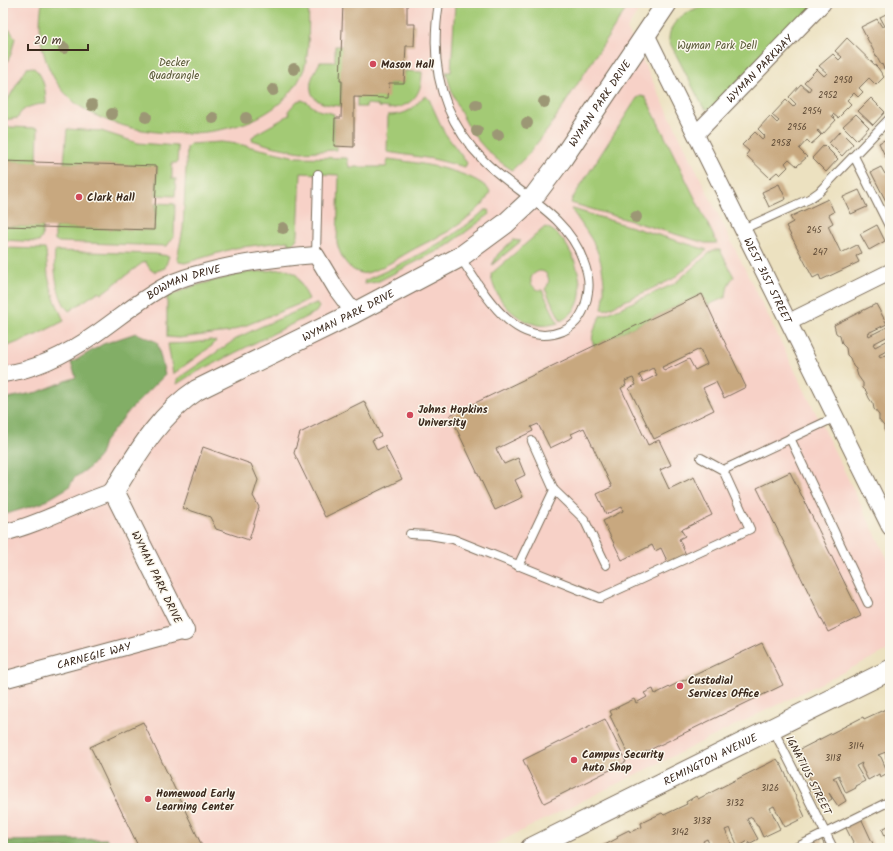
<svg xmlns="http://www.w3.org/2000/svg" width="893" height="851" viewBox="0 0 893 851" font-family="Kalam,sans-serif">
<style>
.built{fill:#f7d1c7}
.green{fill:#a3ca75;stroke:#6f7a4a}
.forest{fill:#82ae66;stroke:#5e6c42}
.building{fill:#c8a87f;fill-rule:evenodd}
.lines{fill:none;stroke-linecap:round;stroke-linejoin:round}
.service-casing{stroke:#796a57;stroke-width:10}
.minor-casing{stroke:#796a57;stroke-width:18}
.tertiary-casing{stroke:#796a57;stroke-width:22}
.service{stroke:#fff;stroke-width:8}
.minor{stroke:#fff;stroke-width:16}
.tertiary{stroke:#fff;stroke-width:20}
.tree{fill:#9c9775}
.poi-dot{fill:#d1495b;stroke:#fbf7ec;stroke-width:1.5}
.labels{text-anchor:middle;stroke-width:3;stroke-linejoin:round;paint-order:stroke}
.number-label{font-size:9px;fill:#5e4a36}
.park-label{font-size:11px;fill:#5a5a38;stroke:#fbf7ec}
.poi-label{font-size:11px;font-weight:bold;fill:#3b2a1e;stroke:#fbf7ec;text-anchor:start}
.street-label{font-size:11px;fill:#3b2a1e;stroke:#fbf7ec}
</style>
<rect width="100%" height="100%" fill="#fbf7ec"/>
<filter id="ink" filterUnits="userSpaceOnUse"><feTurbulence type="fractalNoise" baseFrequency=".025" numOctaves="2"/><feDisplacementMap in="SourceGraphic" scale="8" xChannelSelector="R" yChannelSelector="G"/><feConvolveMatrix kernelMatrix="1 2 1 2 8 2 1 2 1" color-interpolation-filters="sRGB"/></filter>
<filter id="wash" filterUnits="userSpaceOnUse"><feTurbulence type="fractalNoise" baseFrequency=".012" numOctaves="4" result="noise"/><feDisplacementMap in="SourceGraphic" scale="16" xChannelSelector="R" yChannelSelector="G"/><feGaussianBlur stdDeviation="0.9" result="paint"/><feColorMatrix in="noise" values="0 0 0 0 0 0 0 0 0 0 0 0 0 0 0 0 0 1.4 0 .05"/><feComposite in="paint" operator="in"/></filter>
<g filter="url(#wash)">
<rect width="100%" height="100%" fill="#ece1c0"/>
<path class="built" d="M 3,3 L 643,3 L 627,29 L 890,564 L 890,649 L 487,848 L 3,848 Z"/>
<path class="green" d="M 42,3 L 309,3 C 308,21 310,54 304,69 C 275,147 140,147 81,107 C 47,84 35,42 42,3 Z
M 455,3 L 630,3 L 549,128 L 527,156 L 512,170 C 505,165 498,161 492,155 C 468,134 454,102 446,72 L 451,72 Z
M 713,3 L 816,3 L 711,109 L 706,109 L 703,107 L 669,41 C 668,17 695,8 713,3 Z
M 3,30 L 10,30 L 15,38 L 11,54 L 3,71 Z
M 335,46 L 342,46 L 341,106 C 326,105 308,103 311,82 C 312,76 317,68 320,62 L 335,62 Z
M 32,67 C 44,73 46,92 46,104 C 37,104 20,107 18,118 L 3,120 L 3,106 L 10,96 L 24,72 L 27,68 Z
M 405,71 L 422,72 C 422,96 411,107 388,109 L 388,108 L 378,107 L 378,105 L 366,104 L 366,107 L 357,107 L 357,97 L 389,83 L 404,83 Z
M 426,96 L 429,99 L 444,132 L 467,163 L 465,167 L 433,159 L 387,152 L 388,115 C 399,115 408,113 416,105 C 420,101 421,98 426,96 Z
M 641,96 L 645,97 L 648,102 L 717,243 L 705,243 L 571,203 L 572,199 L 637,98 Z
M 302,100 C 309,102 312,107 318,110 C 324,112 329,112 334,114 L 334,146 L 337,146 L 337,150 L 301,152 L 271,146 L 252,140 L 252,137 C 264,128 278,123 290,114 L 288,111 L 297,101 Z
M 10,127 L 38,128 L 37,163 L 3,161 L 3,128 Z
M 67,129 L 101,131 L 138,143 L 177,146 L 178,149 L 177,163 L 172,163 L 172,179 L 176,179 L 175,196 L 156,195 L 157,167 L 64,163 Z
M 221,142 L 238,144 L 296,157 L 347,158 L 349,167 L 386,167 L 388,159 C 413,162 474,170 490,191 C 487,205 468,217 457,226 C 444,235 429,241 416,248 C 401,256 386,267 370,272 C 367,273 363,274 361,273 C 347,270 340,255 337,243 L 339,175 L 301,173 L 298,235 L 296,240 L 290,246 L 288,241 L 235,248 L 185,263 L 179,262 L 177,259 L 183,229 L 187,147 L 190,144 Z
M 156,203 L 175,204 L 174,236 L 167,246 L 59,242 L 55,240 L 55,227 L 154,230 Z
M 571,209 L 573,209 L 707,250 L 673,279 L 605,310 L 602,309 C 607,286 603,257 590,237 C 584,227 577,218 571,209 Z
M 485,210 L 488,210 L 490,214 L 447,246 L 377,282 L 365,284 L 364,281 C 406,262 451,241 485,210 Z
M 3,226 L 43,227 L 42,237 L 39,242 L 3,240 Z
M 545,227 C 569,233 587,282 578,303 C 575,311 569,316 561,321 L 545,289 C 554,280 545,266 535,273 C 526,279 533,291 542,290 L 558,323 C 550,325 542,327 534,324 C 512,318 493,296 491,274 Z
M 513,240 L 521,241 L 492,265 L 498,254 Z
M 3,248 L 45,249 L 46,251 L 48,276 L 54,298 L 64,321 L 36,335 L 3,348 Z
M 713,250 L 720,250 L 734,277 C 728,282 727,289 726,297 L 708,305 L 702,294 L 594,346 C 589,335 597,326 600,316 L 606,314 L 674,284 Z
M 55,251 L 155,254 L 169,256 L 165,268 L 154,272 L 150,269 L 145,261 L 101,294 L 98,292 L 69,311 C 57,299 53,268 55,251 Z
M 285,269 L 296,274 L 309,299 L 297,305 L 229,332 L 179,338 L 167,337 L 167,297 L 190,287 L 244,273 Z
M 316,303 L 319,307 L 316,312 L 191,375 L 177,384 L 177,379 L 239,337 L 260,327 Z
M 210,340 L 216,341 L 213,345 L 173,374 L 168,344 L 193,343 Z"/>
<path class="forest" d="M 136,333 L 157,342 L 165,375 L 129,411 L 104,442 L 100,455 L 90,467 L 74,478 L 69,487 L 42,503 L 3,515 L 3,399 L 38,392 L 76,377 L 71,363 L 103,344 Z
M 107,839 L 111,848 L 3,848 L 3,841 Z"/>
<g id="blocks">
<path class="building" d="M 343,3 L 407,3 L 407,24 L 415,24 L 414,46 L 406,46 L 404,83 L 389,83 L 388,98 L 354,97 L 354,147 L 334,146 L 335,118 L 341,118 L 342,81 L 340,81 Z
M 890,12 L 890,66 L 884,69 L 882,64 L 881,65 L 861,27 L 877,19 L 882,27 L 885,26 L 880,17 Z
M 847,38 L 878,68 L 884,77 L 876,85 L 869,78 L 859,88 L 863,92 L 858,97 L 854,93 L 847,100 L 851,104 L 842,113 L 843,113 L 838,118 L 833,114 L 832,116 L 836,120 L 822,135 L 818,130 L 817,131 L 821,135 L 817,139 L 811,144 L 807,140 L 799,149 L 807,157 L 797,166 L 789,159 L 785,163 L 788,167 L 780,175 L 777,172 L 770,178 L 746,155 L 749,151 L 742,145 L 755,132 L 762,139 L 765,136 L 758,129 L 770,116 L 777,123 L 779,121 L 772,115 L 786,100 L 793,107 L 796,104 L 789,97 L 801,84 L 809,91 L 811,88 L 804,82 L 817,69 L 824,76 L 827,73 L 819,66 L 833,54 L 839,60 L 842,57 L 835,51 Z
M 871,98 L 885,112 L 873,125 L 858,111 Z
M 856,114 L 869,127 L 857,140 L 843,126 Z
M 840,131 L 853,144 L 842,156 L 829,143 Z
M 890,137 L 890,156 L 886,158 L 879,143 Z
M 824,145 L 838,159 L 826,172 L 812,158 Z
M 3,161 L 157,166 L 154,230 L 3,226 Z
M 881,167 L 885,174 L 890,171 L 890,209 L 871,172 Z
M 779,184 L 786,199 L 769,207 L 762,192 Z
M 859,190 L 867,207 L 851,214 L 843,197 Z
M 828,199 L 834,212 L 829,215 L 833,223 L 828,226 L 841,253 L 857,245 L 861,253 L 856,256 L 859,262 L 821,280 L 819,275 L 813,278 L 786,226 L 793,222 L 790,217 Z
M 877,225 L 885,241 L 869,250 L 860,234 Z
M 702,294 L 746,387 L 724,398 L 716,382 L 703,388 L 714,410 L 654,439 L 629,388 L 636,385 L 633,378 L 625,381 L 626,385 L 621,388 L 648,445 L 659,440 L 671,465 L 660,470 L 669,489 L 694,477 L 712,515 L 681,530 L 685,536 L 679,539 L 687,557 L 669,565 L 661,548 L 655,551 L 652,545 L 622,560 L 603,521 L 623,511 L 622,507 L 606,514 L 597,494 L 612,487 L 584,428 L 571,434 L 573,437 L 550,448 L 538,424 L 531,427 L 533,431 L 496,449 L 504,464 L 518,458 L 525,475 L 515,480 L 523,497 L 495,510 L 450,415 ZM 700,349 L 707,364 L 695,370 L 689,359 L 664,371 L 662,367 ZM 653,368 L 657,375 L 643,382 L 639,375 Z
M 876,304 L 887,324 L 868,333 L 869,336 L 889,326 L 890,327 L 890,335 L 873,344 L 875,347 L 890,339 L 890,349 L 879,355 L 880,358 L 890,353 L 890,438 L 884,430 L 884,426 L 879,420 L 879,415 L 874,409 L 873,404 L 869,398 L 866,391 L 863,388 L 863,383 L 858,376 L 856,369 L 853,366 L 850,358 L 847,355 L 846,348 L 842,344 L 840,336 L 836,333 L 834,325 Z
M 364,401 L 381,436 L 372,440 L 377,450 L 385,446 L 402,479 L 325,517 L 294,453 L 300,433 Z
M 203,447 L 251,464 L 258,480 L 253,496 L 259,507 L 249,540 L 216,529 L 210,517 L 183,508 Z
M 790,472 L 861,616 L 828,632 L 757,488 Z
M 762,643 L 783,685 L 631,759 L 610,716 L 612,715 L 610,711 L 634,699 L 636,703 L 647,697 L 644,693 L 653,689 L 655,694 Z
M 890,707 L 890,766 L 886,758 L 886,752 L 878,755 L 881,757 L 888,773 L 880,777 L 879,774 L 868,780 L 861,766 L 862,763 L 856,766 L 865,781 L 855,786 L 856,788 L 846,793 L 839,778 L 839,775 L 833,778 L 836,780 L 846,801 L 838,806 L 829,793 L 832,799 L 822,805 L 797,751 L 863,717 L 864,719 Z
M 605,719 L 626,762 L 544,803 L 523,760 Z
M 143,722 L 203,848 L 139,848 L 92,750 L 90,747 Z
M 777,759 L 782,766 L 805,817 L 785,827 L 774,806 L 770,808 L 780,829 L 763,837 L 758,826 L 757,826 L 752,817 L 747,819 L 758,839 L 749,844 L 748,841 L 738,847 L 730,828 L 725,830 L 732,845 L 726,848 L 711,848 L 707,839 L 703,841 L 706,848 L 599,848 L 618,838 L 617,836 L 629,830 L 630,832 L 642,827 L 641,823 L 662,813 L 664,815 L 687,804 L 686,802 L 696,796 L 698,799 Z
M 861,818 L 875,848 L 856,848 L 845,826 Z
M 890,825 L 890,847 L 882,829 Z
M 821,838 L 826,848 L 808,848 L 807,845 Z"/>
</g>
</g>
<g filter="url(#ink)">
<use href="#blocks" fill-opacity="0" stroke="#796a57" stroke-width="1"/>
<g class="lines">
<defs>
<path id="service" d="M 439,3 C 429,63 440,117 484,161 C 517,194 566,213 583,260 C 587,270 590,281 588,292 C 586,308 579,324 563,331 C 514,351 483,291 460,257
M 854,156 L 890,228
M 743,229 L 809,199 L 819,192 L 890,118
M 316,255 L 318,174
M 790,438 L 868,603
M 701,458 L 723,470
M 554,490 L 584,519 L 606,565
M 410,534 L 429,535 L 453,539 L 600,598 L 750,529 L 723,470 L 836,417
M 518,566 L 554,490 L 532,441
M 773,729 L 833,848
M 795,848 L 890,801"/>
<g id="minor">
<path id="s1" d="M 646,34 L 890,527"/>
<path id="s2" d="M 696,134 L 823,3"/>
<path d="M 789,322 L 890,272"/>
<path id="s3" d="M 3,374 C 36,370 70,352 97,333 C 120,317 142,298 167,285 C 179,279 192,275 205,272 C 241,262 278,258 316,255 L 337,290 L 354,313"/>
<path d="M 3,533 C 42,524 76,503 114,491"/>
<path id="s4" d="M 3,680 L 184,631"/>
</g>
<g id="tertiary">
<path id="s5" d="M 184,631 L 114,491 C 137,454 160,414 197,390 L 354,313 L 460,257 L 505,224 L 532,199 L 562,159 L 667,3"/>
<path id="s6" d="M 531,848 L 890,670"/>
</g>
</defs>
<use href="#service" class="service-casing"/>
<use href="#minor" class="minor-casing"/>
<use href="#tertiary" class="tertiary-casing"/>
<use href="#service" class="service"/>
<use href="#minor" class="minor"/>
<use href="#tertiary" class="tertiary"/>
</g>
<g class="tree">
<circle cx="64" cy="48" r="6"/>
<circle cx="294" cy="69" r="6"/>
<circle cx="273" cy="90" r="6"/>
<circle cx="544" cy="102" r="6"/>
<circle cx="92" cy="105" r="6"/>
<circle cx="476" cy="105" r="6"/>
<circle cx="112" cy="114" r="6"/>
<circle cx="146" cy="117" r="6"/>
<circle cx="213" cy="118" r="6"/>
<circle cx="246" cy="118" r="6"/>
<circle cx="527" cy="123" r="6"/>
<circle cx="477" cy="131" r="6"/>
<circle cx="498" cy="135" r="6"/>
<circle cx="636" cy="217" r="6"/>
<circle cx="283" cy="228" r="6"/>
</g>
</g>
<g class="poi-dot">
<circle cx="373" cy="64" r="4"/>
<circle cx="79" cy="197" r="4"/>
<circle cx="410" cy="415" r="4"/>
<circle cx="680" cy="686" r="4"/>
<circle cx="574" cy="760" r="4"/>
<circle cx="148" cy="799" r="4"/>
</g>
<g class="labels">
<g class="number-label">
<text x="843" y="83">2950</text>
<text x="828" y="98">2952</text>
<text x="812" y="114">2954</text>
<text x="797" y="130">2956</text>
<text x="781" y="146">2958</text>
<text x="814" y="233">245</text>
<text x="820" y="255">247</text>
<text x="856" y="749">3114</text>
<text x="833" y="761">3118</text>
<text x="770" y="791">3126</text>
<text x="735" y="806">3132</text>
<text x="702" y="824">3138</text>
<text x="680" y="835">3142</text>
</g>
<g class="park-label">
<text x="717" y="49">Wyman Park Dell</text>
<text x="174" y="66">Decker<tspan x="174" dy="13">Quadrangle</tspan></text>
</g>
<g class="poi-label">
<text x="381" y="68">Mason Hall</text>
<text x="87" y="201">Clark Hall</text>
<text x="418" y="413">Johns Hopkins<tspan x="418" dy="13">University</tspan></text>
<text x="688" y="684">Custodial<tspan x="688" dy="13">Services Office</tspan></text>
<text x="582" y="758">Campus Security<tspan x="582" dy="13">Auto Shop</tspan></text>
<text x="156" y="797">Homewood Early<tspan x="156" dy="13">Learning Center</tspan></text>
</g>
<g class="street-label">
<text dy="4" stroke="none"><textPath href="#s2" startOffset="91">WYMAN PARKWAY</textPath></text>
<text dy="4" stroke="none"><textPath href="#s5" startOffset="793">WYMAN PARK DRIVE</textPath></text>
<text dy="4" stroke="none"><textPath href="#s1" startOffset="275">WEST 31ST STREET</textPath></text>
<text dy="4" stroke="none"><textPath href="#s3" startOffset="205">BOWMAN DRIVE</textPath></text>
<text dy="4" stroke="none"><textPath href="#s5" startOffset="457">WYMAN PARK DRIVE</textPath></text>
<text transform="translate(157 577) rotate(64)" y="4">WYMAN PARK DRIVE</text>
<text dy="4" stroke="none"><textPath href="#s4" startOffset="94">CARNEGIE WAY</textPath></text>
<text dy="4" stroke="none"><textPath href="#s6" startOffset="200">REMINGTON AVENUE</textPath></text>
<text transform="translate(809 775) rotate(63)" y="4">IGNATIUS STREET</text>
</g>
</g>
<rect width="893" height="851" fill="none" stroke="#fbf7ec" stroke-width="16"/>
<path d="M28 44v6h60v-6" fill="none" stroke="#3b2a1e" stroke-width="2"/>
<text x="34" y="44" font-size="12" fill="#3b2a1e" stroke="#fbf7ec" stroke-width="3" paint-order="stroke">20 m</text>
</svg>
